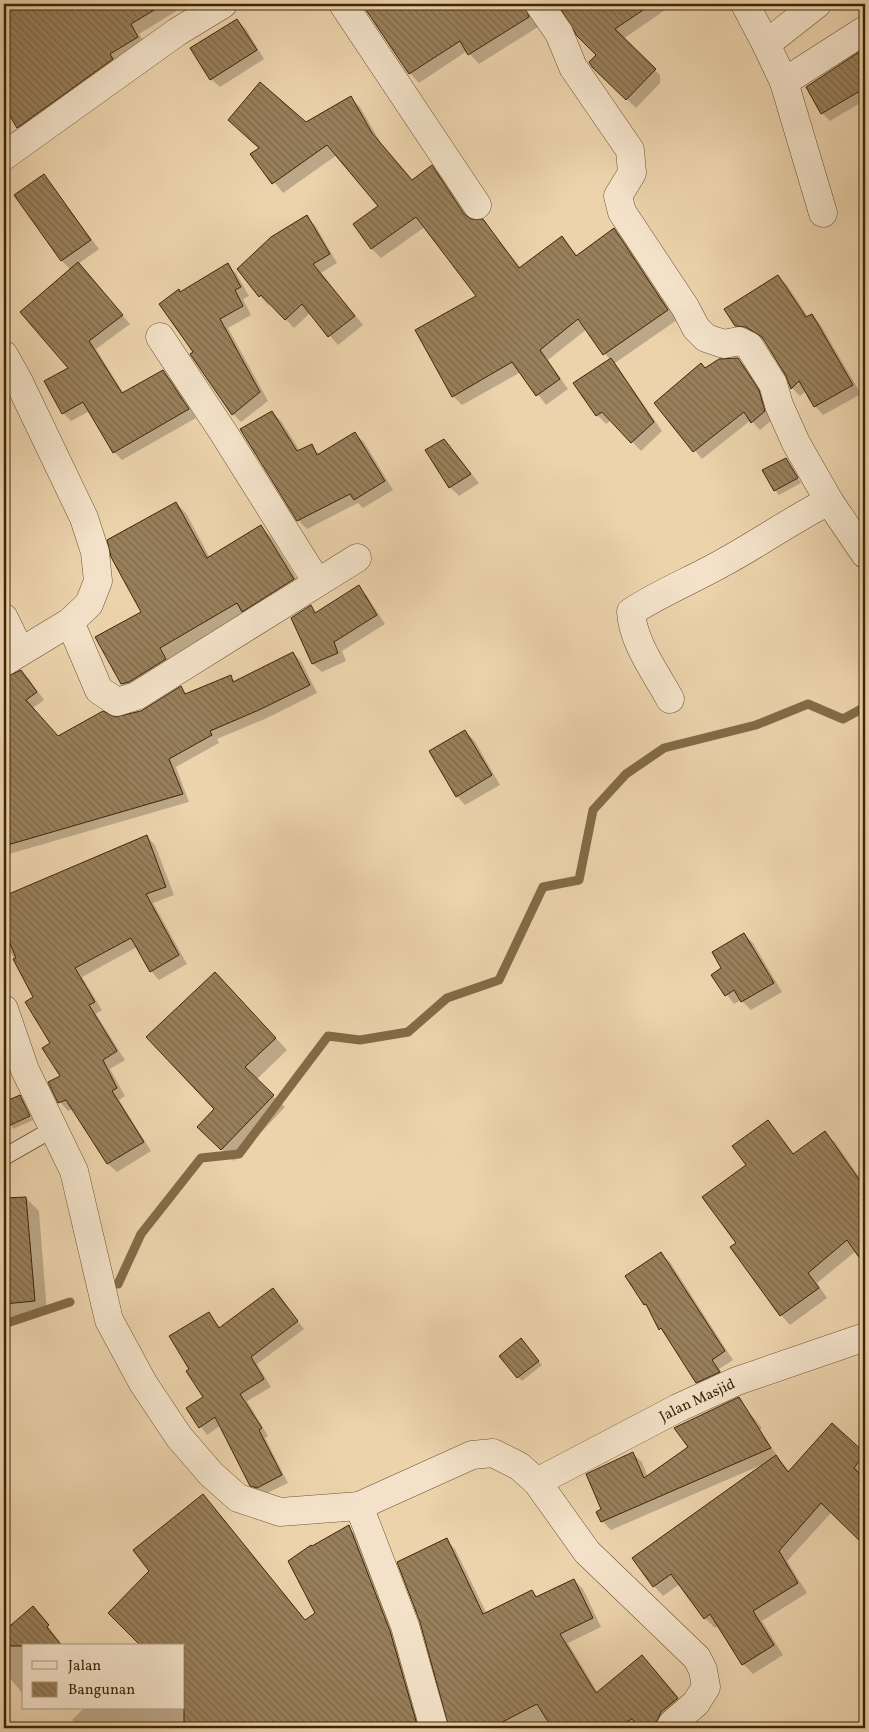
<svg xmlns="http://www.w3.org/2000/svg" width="869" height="1732" viewBox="0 0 869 1732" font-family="Vollkorn,serif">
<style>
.shadow{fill:#0003}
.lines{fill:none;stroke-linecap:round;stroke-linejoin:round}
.stream{stroke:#836b47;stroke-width:9}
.building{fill:url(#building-back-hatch);stroke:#3f2705}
.lane-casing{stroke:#6a522f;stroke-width:18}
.street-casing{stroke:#6a522f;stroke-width:29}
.lane{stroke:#f3e2c9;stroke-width:16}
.street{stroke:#f3e2c9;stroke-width:28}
.labels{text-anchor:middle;stroke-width:5;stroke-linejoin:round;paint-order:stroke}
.street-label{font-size:15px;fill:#3f2705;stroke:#f3e2c9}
</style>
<defs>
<pattern id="building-back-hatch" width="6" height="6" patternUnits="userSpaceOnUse" patternTransform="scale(1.25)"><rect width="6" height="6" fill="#99805c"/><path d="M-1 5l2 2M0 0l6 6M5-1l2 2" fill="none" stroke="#7e694a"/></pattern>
</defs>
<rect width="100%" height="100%" fill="#ecd3ac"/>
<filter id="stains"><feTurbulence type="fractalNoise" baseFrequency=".004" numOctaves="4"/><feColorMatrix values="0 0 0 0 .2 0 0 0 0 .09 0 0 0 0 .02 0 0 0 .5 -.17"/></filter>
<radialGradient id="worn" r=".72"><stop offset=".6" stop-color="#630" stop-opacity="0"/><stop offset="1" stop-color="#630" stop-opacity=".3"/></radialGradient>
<path class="shadow" d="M 4,4 L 175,4 L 178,10 L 139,34 L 147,47 L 27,136 L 18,127 L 4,104 Z
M 362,4 L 537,4 L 532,16 L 538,27 L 479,64 L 467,51 L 419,83 L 410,73 Z
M 559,4 L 669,4 L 671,6 L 623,39 L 660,75 L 660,83 L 636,108 L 593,66 L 597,55 L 578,35 Z
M 237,20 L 246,29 L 264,59 L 220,87 L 211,79 Z
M 865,50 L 865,100 L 830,121 L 822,113 L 807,87 Z
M 350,98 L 360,107 L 382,145 L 413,181 L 432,167 L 441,176 L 470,220 L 482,220 L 521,268 L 562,238 L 578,256 L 614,230 L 623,239 L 677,320 L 615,363 L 662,431 L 641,451 L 611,420 L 606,424 L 597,415 L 610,360 L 587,329 L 548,360 L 568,389 L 546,405 L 521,372 L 462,405 L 453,396 L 478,296 L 425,227 L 381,258 L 371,248 L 380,207 L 337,155 L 283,193 L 252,154 L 260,148 L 229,120 L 306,124 Z
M 4,130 L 16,142 L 4,151 Z
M 44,176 L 99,249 L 78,264 L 130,324 L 96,349 L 124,394 L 163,371 L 171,380 L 196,418 L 122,460 L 114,452 L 90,411 L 71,421 L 63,413 L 70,368 L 71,270 L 62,261 L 16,196 Z
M 306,217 L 315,225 L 337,263 L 321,273 L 363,325 L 338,345 L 310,313 L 294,328 L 271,304 L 268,305 L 260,296 Z
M 227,265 L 236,273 L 249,296 L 243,299 L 251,315 L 228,328 L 268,401 L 241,422 L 233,414 L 195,352 L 181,293 Z
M 778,276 L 787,285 L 808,317 L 812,315 L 820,324 L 861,394 L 823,415 L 815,406 L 806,391 L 800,396 L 792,388 L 787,375 L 766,342 L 756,335 L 745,334 L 736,325 Z
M 738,359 L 746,368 L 766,400 L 772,420 L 760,430 L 751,420 L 702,459 L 656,403 L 705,369 Z
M 272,412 L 281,421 L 300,451 L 311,446 L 320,454 L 355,434 L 364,442 L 393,490 L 363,508 L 358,503 L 307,529 L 298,520 Z
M 444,440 L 479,483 L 459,496 L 450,487 Z
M 786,459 L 801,483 L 779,495 L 775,490 Z
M 176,503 L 186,513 L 210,558 L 261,527 L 271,537 L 303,589 L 245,613 L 169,658 L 175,669 L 132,694 L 122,684 Z
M 358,587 L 367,596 L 385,624 L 342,651 L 346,661 L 322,672 L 313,664 L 293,618 L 310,607 L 317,613 Z
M 293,653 L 301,661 L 317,693 L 267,718 L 217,739 L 219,743 L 176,767 L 189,802 L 9,854 L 4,848 L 4,678 L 21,671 L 29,679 L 44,700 L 33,708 L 59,737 L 141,712 L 181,688 L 187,695 L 230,677 L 236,682 Z
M 465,732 L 474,740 L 500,785 L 465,805 L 457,796 Z
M 147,837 L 155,845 L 174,895 L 153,903 L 187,964 L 159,980 L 151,971 L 137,947 L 82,977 L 102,1010 L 96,1014 L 125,1060 L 110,1069 L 125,1096 L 119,1100 L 151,1151 L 117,1172 L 108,1164 L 73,1109 L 68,1111 L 60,1102 L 50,1082 L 61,1077 L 35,998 L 4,940 L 4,898 Z
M 744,934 L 753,943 L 782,992 L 751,1010 L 741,1000 L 734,1004 L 712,975 L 723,968 Z
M 227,986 L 287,1050 L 256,1080 L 285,1107 L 234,1161 L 211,1139 Z
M 19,1096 L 33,1120 L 13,1129 L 4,1114 L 4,1103 Z
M 768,1122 L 794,1154 L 825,1133 L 835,1142 L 865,1185 L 865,1264 L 856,1251 L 817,1283 L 827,1298 L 790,1325 L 781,1315 L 738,1243 L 748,1165 Z
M 26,1198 L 39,1211 L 47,1314 L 4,1317 L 4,1200 Z
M 661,1254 L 670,1262 L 733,1360 L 719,1369 L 728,1381 L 706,1391 L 697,1382 L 645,1304 Z
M 273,1289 L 304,1329 L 257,1364 L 271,1387 L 247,1401 L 268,1436 L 265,1438 L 288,1483 L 265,1494 L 259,1493 L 251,1485 L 221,1425 L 207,1435 L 188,1409 L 205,1397 L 190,1370 L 209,1314 L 221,1329 Z
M 525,1344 L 542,1365 L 522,1381 L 518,1377 Z
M 738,1399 L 762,1428 L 760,1430 L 778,1457 L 777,1458 L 790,1472 L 832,1425 L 865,1455 L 865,1545 L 832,1512 L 787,1561 L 807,1593 L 762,1621 L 783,1655 L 753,1674 L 743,1664 L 719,1625 L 715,1628 L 705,1618 L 680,1584 L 663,1596 L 654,1586 L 768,1462 L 611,1530 L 602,1521 L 603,1509 L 633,1454 L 642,1462 L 648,1477 L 689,1447 Z
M 203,1496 L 306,1621 L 316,1614 L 312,1548 L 348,1527 L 357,1536 L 399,1641 L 423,1728 L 80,1728 L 72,1720 L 84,1708 L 184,1708 L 184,1646 Z
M 446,1540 L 455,1549 L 487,1614 L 532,1591 L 538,1598 L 574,1580 L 583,1589 L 601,1627 L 568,1643 L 598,1693 L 651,1666 L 686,1708 L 666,1728 L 450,1728 Z
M 33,1608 L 63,1646 L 24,1646 L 24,1695 L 4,1671 L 4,1633 Z"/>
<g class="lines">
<path class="stream" d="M 118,1284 L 141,1234 L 201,1158 L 239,1154 L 328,1036 L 360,1040 L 408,1032 L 447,998 L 499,980 L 543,887 L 579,880 L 593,810 L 626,774 L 664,748 L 756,725 L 808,704 L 843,719 L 865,707
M 4,1324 L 70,1302"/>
</g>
<path class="building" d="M 4,4 L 164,4 L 131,24 L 138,37 L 110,54 L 113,59 L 17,128 L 4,106 Z
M 362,4 L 524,4 L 529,17 L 468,55 L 460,41 L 409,74 Z
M 558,4 L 652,4 L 615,29 L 656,69 L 626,100 L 592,67 L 589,62 L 596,55 L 577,36 Z
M 237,19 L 257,50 L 210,80 L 190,48 Z
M 865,48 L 865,88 L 821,114 L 806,87 Z
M 260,82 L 306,122 L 351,96 L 372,133 L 412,180 L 432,165 L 464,214 L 471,219 L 483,219 L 519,268 L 562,236 L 576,256 L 614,228 L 668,310 L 603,355 L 578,319 L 540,350 L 560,379 L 536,396 L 512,362 L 452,397 L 415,330 L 476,296 L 416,217 L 371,249 L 353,224 L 378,206 L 327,145 L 272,184 L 250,154 L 259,148 L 228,120 Z
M 44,174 L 91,240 L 61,261 L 14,195 Z
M 307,215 L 330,254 L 313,264 L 355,316 L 328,337 L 302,304 L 285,320 L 261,295 L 259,297 L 237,269 L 271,237 Z
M 78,262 L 123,315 L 89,341 L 122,393 L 163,370 L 189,409 L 113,453 L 83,402 L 62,414 L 44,381 L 68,368 L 20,312 Z
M 228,263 L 241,287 L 235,290 L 243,306 L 220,319 L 260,392 L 232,415 L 190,354 L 193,352 L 159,304 L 179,289 L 180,292 Z
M 778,275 L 806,317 L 812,314 L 853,385 L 814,407 L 799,381 L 791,389 L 786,376 L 762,337 L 746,327 L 735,326 L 724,309 Z
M 611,358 L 654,422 L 631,443 L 602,412 L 596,416 L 573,383 Z
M 738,358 L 759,390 L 765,411 L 751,423 L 744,412 L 693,452 L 654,403 L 701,363 L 705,368 L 719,359 Z
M 272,411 L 297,451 L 312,444 L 317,455 L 355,432 L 385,481 L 354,500 L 350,494 L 297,521 L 240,429 Z
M 444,439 L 471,474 L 449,488 L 425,450 Z
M 786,458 L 798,478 L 774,491 L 762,470 Z
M 176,502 L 207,558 L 261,525 L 294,579 L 242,612 L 237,603 L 160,648 L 166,659 L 129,682 L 121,684 L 95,637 L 141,612 L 111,557 L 107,540 Z
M 359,585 L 377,615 L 334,642 L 338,653 L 312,664 L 291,618 L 311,605 L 315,613 Z
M 293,652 L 310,685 L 259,710 L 210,731 L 212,735 L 169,759 L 183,794 L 4,846 L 4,678 L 21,670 L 37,692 L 26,700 L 58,736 L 103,711 L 115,717 L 141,711 L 181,686 L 185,694 L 231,675 L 233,682 Z
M 465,730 L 492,775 L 456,797 L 429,751 Z
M 147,835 L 166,887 L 146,894 L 179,955 L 150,972 L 131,938 L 75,968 L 95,1002 L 89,1005 L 117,1051 L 103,1060 L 117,1088 L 112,1091 L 144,1142 L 107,1164 L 66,1100 L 58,1103 L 48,1082 L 60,1076 L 42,1048 L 50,1043 L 25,1002 L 33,997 L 13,959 L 16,958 L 4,929 L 4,896 Z
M 744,933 L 774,983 L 741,1002 L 734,990 L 725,996 L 711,975 L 721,968 L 712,952 Z
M 215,972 L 276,1038 L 245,1067 L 274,1095 L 221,1150 L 197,1127 L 214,1109 L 146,1037 Z
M 20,1095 L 30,1116 L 4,1128 L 4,1102 Z
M 768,1120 L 793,1154 L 825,1131 L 865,1188 L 865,1266 L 847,1240 L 808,1273 L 819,1288 L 780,1316 L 730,1247 L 736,1243 L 702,1197 L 746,1165 L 732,1146 Z
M 26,1197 L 35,1301 L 4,1304 L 4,1198 Z
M 661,1252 L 725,1351 L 712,1360 L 720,1372 L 696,1383 L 661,1328 L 659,1330 L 646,1304 L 644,1305 L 625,1276 Z
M 273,1288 L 298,1321 L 251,1357 L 264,1379 L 240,1394 L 262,1428 L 259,1430 L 282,1475 L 257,1488 L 250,1486 L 215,1417 L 199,1428 L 186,1408 L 203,1397 L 186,1371 L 189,1369 L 169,1336 L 209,1312 L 219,1328 Z
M 521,1338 L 539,1361 L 517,1378 L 499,1356 Z
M 739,1397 L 771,1448 L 601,1522 L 596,1512 L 601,1509 L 586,1474 L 633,1452 L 644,1478 L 688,1447 L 674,1428 Z
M 832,1423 L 865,1453 L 854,1468 L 865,1479 L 865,1546 L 821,1503 L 779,1551 L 798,1583 L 753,1611 L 774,1645 L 742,1665 L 710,1614 L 704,1619 L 671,1574 L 653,1587 L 632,1558 L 776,1455 L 788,1472 Z
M 203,1494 L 305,1620 L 315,1613 L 288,1561 L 311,1545 L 312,1546 L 349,1525 L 390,1631 L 418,1728 L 184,1728 L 184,1646 L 141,1646 L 108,1613 L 149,1571 L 133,1550 Z
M 447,1538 L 483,1614 L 532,1590 L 536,1597 L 574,1579 L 593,1618 L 560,1634 L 596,1693 L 642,1655 L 678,1698 L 661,1712 L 654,1728 L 640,1728 L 632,1719 L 615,1728 L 552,1728 L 537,1704 L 491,1728 L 449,1728 L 420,1622 L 397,1562 Z
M 33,1606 L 49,1625 L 47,1627 L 62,1646 L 4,1646 L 4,1631 Z"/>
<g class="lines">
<defs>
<path id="lane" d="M 4,1157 L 53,1129"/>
<g id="street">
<path d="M 343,4 L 477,205"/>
<path d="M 539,4 L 559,33 L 573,67 L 630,150 L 632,173 L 618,196 L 622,212 L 685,307 L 696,328 L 706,338 L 724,344 L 739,341 L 749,346 L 773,384 L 779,405 L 796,443 L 829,501 L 865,554"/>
<path d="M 745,4 L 766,44"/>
<path d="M 817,4 L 766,44 L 784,82 L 823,213"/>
<path d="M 784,82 L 865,30"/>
<path d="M 4,156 L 177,32 L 223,4"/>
<path d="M 160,337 L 223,432 L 317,582"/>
<path d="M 4,355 L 18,380 L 84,518 L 95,552 L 98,581 L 89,604 L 70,622 L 4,662"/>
<path d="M 4,618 L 20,651"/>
<path d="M 70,622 L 99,690 L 117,702 L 136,696 L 357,558"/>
<path d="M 670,699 C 656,673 633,643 631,612 C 661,592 695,579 726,561 C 761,542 793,519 829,501"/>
<path d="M 4,1009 L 25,1070 L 74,1171 L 109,1320 L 143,1383 L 179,1437 L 211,1474 L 238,1498 L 280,1512 L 359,1506 L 472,1455 L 493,1453 L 519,1466 L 537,1482 L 587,1552 L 697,1658 L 703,1670 L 706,1687 L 696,1703 L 672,1724 L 670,1728"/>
<path id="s1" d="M 537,1482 L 678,1408 L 737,1381 L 865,1337"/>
<path d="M 359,1506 L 405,1626 L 434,1728"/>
</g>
</defs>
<use href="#lane" class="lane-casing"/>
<use href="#street" class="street-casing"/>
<use href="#lane" class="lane"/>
<use href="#street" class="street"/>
</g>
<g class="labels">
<g class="street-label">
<text dy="5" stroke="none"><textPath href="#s1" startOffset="180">Jalan Masjid</textPath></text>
</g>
</g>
<rect width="869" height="1732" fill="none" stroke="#ecd3ac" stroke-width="20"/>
<rect x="5" y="5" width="859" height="1722" fill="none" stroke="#3f2705" stroke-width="2.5"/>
<rect x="10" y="10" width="849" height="1712" fill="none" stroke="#3f2705"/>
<rect x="22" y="1644" width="162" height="65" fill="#f3e2c9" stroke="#ab977b"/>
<rect x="32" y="1661" width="25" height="8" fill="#f3e2c9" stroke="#ab977b"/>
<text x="68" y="1670" font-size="15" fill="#3f2705">Jalan</text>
<rect x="32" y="1682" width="25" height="15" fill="url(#building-back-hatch)" stroke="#ab977b"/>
<text x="68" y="1694" font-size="15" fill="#3f2705">Bangunan</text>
<rect width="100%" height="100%" filter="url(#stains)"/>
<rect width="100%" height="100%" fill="url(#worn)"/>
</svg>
